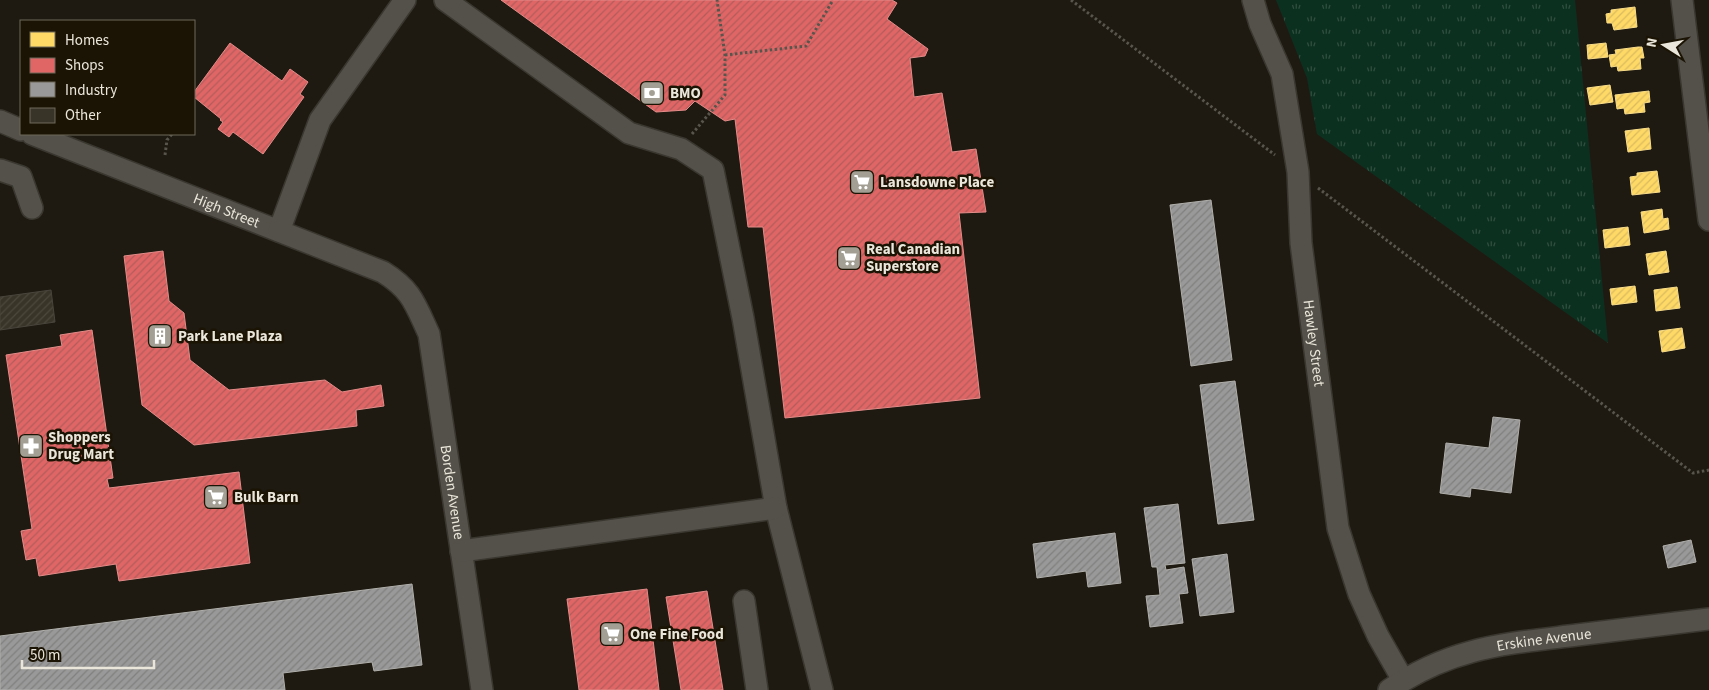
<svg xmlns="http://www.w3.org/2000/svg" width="1709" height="690" viewBox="0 0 1709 690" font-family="'Source Sans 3',sans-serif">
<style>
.park{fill:url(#park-tufts)}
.homes{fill:url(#homes-hatch);stroke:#f9dd89}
.shops{fill:url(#shops-hatch);stroke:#e38c89}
.industry{fill:url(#industry-hatch);stroke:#b1b0ac}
.building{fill:url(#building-hatch);stroke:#49453d}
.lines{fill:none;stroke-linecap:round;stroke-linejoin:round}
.minor-casing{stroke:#39372f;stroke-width:24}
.path{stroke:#58554d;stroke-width:3;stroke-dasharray:2.5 2.5;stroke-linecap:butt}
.minor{stroke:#54514a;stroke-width:21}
.labels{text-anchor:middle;stroke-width:5;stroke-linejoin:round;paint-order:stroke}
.poi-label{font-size:15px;font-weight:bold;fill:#eae6da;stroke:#1b1404;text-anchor:start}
.street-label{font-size:15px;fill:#eae6da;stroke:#1b1404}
</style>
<defs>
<pattern id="park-tufts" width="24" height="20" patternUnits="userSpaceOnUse" patternTransform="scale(1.25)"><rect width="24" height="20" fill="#0b301f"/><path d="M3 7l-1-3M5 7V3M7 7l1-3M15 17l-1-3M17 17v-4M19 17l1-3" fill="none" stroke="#2f4e3f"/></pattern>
<pattern id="homes-hatch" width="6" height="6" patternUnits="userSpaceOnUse" patternTransform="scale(1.25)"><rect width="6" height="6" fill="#ffd966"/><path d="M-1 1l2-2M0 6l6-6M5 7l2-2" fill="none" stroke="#dabb5f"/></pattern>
<pattern id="shops-hatch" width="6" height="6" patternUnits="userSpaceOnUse" patternTransform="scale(1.25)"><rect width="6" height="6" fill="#e06666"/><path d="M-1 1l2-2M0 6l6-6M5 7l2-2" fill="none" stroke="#b25c5b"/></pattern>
<pattern id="industry-hatch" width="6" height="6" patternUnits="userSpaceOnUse" patternTransform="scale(1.25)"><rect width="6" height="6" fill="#999"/><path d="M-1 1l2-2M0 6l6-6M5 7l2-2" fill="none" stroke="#80807f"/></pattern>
<pattern id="building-hatch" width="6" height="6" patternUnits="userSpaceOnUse" patternTransform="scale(1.25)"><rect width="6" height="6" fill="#393428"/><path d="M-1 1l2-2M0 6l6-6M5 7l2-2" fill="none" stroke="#4c483c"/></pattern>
</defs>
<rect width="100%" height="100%" fill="#1e1a11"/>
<path class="park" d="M 1276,0 L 1575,0 L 1608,343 L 1317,134 L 1307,78 Z"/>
<path class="homes" d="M 1635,7 L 1637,27 L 1614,30 L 1612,23 L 1607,23 L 1606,14 L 1611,13 L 1611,10 Z
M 1606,43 L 1608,57 L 1588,59 L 1587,45 Z
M 1638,47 L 1642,47 L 1644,58 L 1640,58 L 1641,69 L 1618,71 L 1617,66 L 1611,67 L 1609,55 L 1616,54 L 1615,50 Z
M 1610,85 L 1613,102 L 1590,105 L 1587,88 Z
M 1649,91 L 1650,102 L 1644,103 L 1645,112 L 1625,114 L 1624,108 L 1617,109 L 1615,95 Z
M 1649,128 L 1651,149 L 1628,152 L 1625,131 Z
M 1657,171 L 1660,192 L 1632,195 L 1630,177 L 1637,176 L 1637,173 Z
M 1662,209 L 1663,219 L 1668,218 L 1669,229 L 1644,233 L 1641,212 Z
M 1628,227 L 1630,245 L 1605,248 L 1603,230 Z
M 1666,251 L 1669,272 L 1649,275 L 1646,254 Z
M 1635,286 L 1637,302 L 1612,305 L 1610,289 Z
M 1677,287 L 1680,308 L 1656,311 L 1654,290 Z
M 1682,328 L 1685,348 L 1662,352 L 1659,331 Z"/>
<path class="shops" d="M 501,0 L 892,0 L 897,3 L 887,19 L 928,49 L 925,56 L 910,58 L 914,97 L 942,93 L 952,152 L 976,149 L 986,212 L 959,213 L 980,398 L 785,418 L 763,227 L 748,227 L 735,119 L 725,121 L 695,101 L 686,110 L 656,112 Z
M 230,43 L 282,81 L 290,69 L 308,82 L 300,94 L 304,97 L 263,154 L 233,132 L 229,137 L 218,129 L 223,122 L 220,120 L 221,119 L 194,97 L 194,92 Z
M 163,251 L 169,301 L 184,313 L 190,360 L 229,390 L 325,380 L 342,392 L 381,385 L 384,406 L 356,410 L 357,426 L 194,445 L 142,405 L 124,256 Z
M 92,330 L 113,478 L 107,479 L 109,488 L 239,472 L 250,563 L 119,581 L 116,564 L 39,576 L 36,558 L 26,560 L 21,531 L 32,529 L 6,355 L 62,346 L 60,335 Z
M 647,589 L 659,690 L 579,690 L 567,599 Z
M 707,591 L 723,690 L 681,690 L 666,597 Z"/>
<path class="industry" d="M 1211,200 L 1232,360 L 1191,366 L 1170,205 Z
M 1235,381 L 1254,520 L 1218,524 L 1200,385 Z
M 1493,417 L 1520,420 L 1511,493 L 1471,488 L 1470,497 L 1440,493 L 1446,443 L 1489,448 Z
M 1178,504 L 1185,563 L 1165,565 L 1166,570 L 1184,567 L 1188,593 L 1179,594 L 1183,623 L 1150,627 L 1146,596 L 1160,595 L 1157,567 L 1152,567 L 1144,508 Z
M 1115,533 L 1121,583 L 1088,587 L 1086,571 L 1037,578 L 1033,544 Z
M 1691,540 L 1696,562 L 1668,568 L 1663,546 Z
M 1227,554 L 1234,612 L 1200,616 L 1192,559 Z
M 412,584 L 422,665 L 374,671 L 372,662 L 283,673 L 285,690 L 0,690 L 0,636 Z"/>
<path class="building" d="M 51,290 L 55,322 L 0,330 L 0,297 Z"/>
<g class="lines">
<defs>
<g id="minor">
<path d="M 445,0 L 629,133 L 681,149 L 713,170 L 743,318 L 776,508 L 822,690"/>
<path id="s1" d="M 1253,0 L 1260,24 L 1282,74 L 1298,172 L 1301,243 L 1338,528 L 1359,594 L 1378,636 L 1403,680"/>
<path d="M 1682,0 L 1709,220"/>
<path d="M 0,121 L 21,130"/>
<path id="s2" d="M 32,134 L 383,272 C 412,290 415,304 429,334 L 482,690"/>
<path d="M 0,170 L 21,177 L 32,208"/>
<path d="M 279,231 L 320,120 L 405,0"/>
<path d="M 461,551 L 776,508"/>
<path d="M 744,601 L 757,690"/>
<path id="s3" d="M 1389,690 C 1451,647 1505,644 1577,635 C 1621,630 1665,624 1709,619"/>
</g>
</defs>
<use href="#minor" class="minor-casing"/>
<path class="path" d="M 1071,0 L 1275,155
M 725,55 L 806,46 L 833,0
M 692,134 L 725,95 L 725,55 L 717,0
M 165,155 L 167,140 L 172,134
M 1318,188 L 1693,473 L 1709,470"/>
<use href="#minor" class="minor"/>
</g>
<defs>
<symbol id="bank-square" viewBox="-11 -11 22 22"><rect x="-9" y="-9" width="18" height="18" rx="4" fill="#a39f94" stroke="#1b1404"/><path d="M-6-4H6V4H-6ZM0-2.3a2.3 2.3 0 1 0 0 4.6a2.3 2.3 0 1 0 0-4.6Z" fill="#fff"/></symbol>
<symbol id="supermarket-square" viewBox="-11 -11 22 22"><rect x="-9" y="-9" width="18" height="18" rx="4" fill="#a39f94" stroke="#1b1404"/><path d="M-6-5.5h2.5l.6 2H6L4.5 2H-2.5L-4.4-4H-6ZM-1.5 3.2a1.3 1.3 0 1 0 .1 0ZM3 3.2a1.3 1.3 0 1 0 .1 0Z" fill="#fff"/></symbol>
<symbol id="building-square" viewBox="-11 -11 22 22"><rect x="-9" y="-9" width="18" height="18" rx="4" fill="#a39f94" stroke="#1b1404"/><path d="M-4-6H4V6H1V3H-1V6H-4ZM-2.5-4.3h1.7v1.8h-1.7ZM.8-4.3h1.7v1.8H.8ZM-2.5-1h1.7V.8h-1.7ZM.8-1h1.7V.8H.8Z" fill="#fff"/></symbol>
<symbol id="pharmacy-square" viewBox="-11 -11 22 22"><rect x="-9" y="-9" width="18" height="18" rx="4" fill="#a39f94" stroke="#1b1404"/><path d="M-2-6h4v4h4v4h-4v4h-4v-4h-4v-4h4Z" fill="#fff"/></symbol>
</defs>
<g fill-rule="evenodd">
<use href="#bank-square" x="638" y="79" width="28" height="28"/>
<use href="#supermarket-square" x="848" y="168" width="28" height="28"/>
<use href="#supermarket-square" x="835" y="244" width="28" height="28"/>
<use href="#building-square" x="146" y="322" width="28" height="28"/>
<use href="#pharmacy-square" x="17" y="432" width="28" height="28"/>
<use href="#supermarket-square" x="202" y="483" width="28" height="28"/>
<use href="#supermarket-square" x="598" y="620" width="28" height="28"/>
</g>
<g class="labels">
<g class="poi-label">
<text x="670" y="98">BMO</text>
<text x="880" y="187">Lansdowne Place</text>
<text x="866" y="254">Real Canadian<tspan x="866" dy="17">Superstore</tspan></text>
<text x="178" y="341">Park Lane Plaza</text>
<text x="48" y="442">Shoppers<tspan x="48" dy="17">Drug Mart</tspan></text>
<text x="234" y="502">Bulk Barn</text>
<text x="630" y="639">One Fine Food</text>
</g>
<g class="street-label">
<text dy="5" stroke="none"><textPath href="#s2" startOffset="209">High Street</textPath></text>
<text dy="5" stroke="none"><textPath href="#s1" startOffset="351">Hawley Street</textPath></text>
<text dy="5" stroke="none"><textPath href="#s2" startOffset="616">Borden Avenue</textPath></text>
<text dy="5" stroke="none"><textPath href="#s3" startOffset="165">Erskine Avenue</textPath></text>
</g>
</g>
<rect x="20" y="20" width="175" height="115" fill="#1b1404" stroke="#6e685a"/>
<rect x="30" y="32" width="25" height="15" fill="#ffd966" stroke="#6e685a"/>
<text x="65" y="45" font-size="15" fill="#eae6da">Homes</text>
<rect x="30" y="58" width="25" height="15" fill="#e06666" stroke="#6e685a"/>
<text x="65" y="70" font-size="15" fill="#eae6da">Shops</text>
<rect x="30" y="82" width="25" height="15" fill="#999999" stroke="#6e685a"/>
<text x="65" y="95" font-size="15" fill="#eae6da">Industry</text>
<rect x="30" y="108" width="25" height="15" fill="#393428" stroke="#6e685a"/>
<text x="65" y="120" font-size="15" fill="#eae6da">Other</text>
<g transform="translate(1664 45) rotate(281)" stroke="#1b1404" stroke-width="4" paint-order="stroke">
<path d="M0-4L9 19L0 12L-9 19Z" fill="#eae6da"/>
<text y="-8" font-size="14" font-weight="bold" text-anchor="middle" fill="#eae6da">N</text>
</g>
<path d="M22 660v8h132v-8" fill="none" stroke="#eae6da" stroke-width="2.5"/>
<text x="30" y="660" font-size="15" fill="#eae6da" stroke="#1b1404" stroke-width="4" paint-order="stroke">50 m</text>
</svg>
